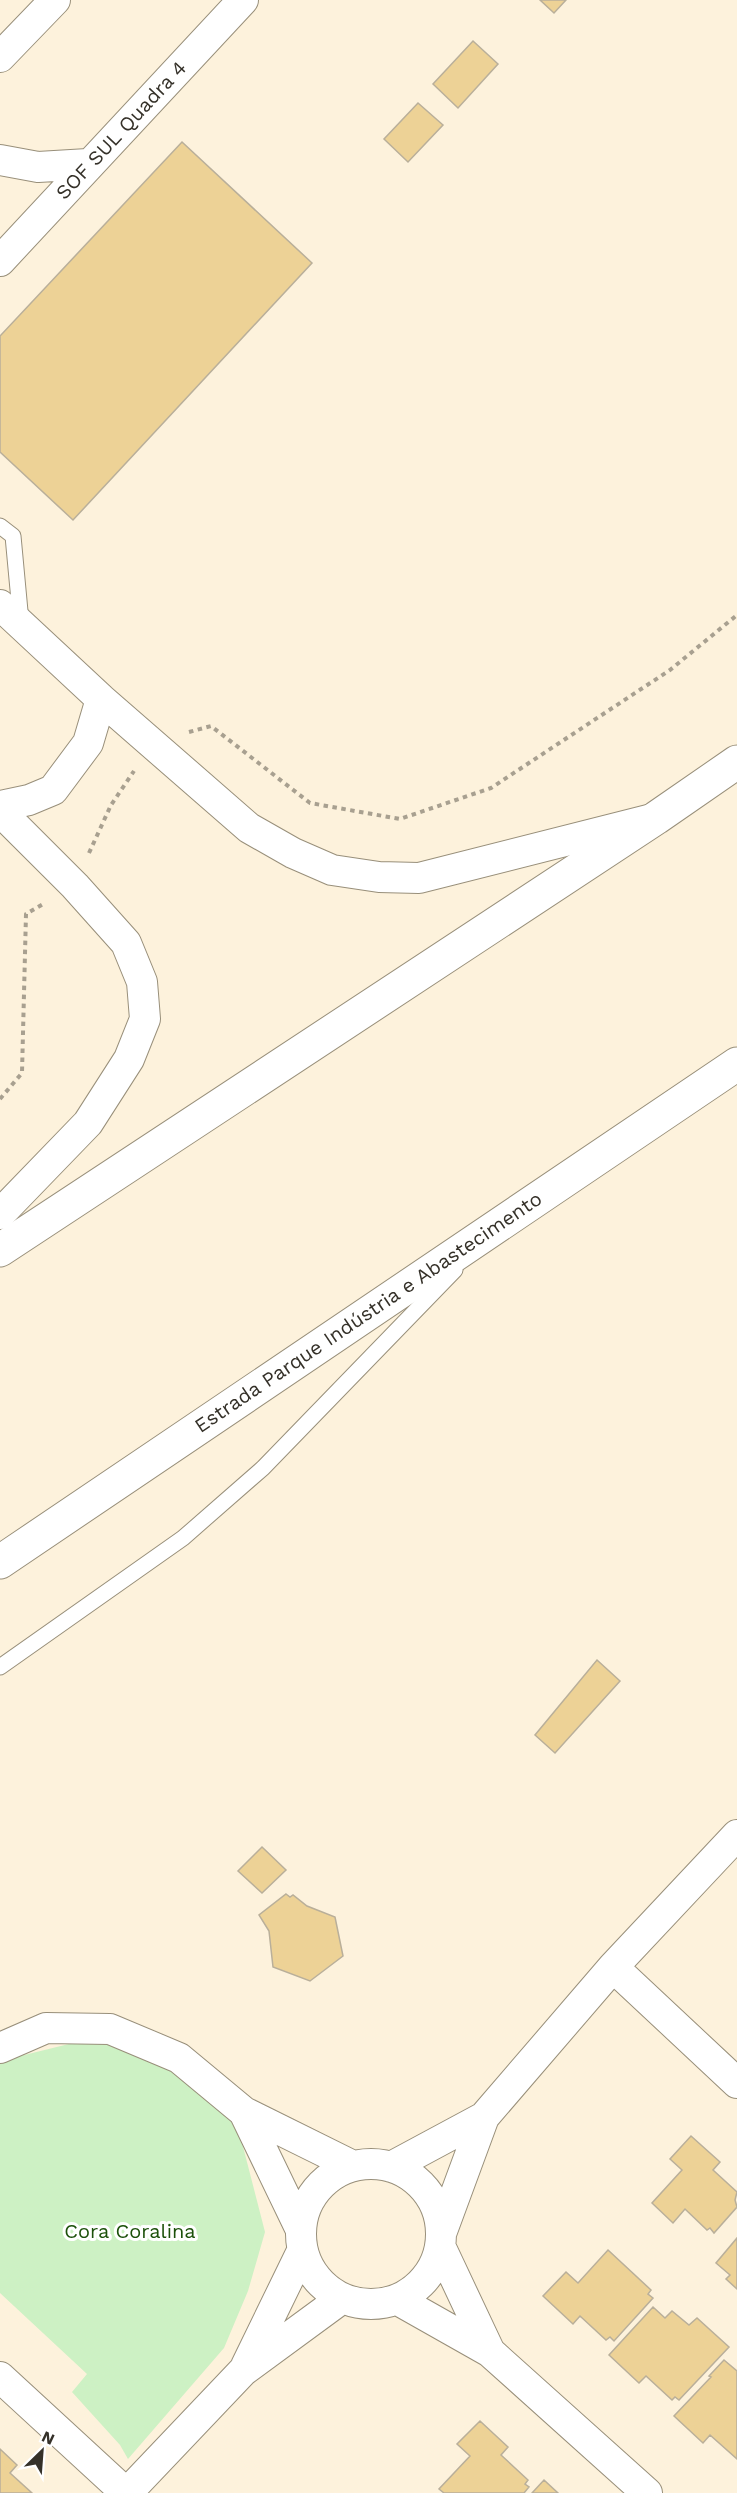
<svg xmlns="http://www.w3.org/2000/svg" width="737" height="2493" viewBox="0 0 737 2493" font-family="'Work Sans',sans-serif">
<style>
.green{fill:#cdf1c4}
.building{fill:#edd296;stroke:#b9af9a;stroke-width:1.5}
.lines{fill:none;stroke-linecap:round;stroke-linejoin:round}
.lane-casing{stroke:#988f7a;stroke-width:17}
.street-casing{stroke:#988f7a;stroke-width:32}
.highway-casing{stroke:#988f7a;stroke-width:35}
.path{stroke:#a8a090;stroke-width:4;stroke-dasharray:4.5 4.5;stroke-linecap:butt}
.lane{stroke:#fff;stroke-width:15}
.street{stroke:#fff;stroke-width:30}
.highway{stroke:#fff;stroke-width:33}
.labels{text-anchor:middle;stroke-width:6;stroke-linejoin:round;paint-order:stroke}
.street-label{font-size:20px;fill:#353129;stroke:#fff}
.park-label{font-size:20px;fill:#1c510b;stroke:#fff}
</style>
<rect width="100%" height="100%" fill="#fdf2dc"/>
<path class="green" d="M 81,2041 L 124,2047 L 166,2066 L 216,2102 L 239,2131 L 265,2232 L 248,2291 L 224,2348 L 128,2459 L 120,2445 L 72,2392 L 87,2374 L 0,2293 L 0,2061 Z"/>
<path class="building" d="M 540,0 L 566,0 L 554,13 Z
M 473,41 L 498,64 L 458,108 L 433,84 Z
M 418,103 L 443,125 L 408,162 L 384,139 Z
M 182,142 L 312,263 L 73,520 L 0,452 L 0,336 Z
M 597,1660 L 620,1681 L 555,1753 L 535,1735 Z
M 597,1660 L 620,1681 L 555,1753 L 535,1735 Z
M 262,1847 L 286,1870 L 262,1893 L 238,1871 Z
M 286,1894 L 290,1897 L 293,1895 L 307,1906 L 335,1917 L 343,1956 L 310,1981 L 273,1967 L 269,1931 L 259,1915 Z
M 286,1894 L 290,1897 L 293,1895 L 307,1906 L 335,1917 L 343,1956 L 310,1981 L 273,1967 L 269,1931 L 259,1915 Z
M 691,2136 L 720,2162 L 713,2170 L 737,2192 L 735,2200 L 737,2207 L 714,2233 L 710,2228 L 707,2230 L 685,2209 L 673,2223 L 652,2203 L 682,2170 L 670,2159 Z
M 737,2238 L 737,2289 L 726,2279 L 730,2275 L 716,2263 Z
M 608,2250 L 651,2290 L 648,2294 L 653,2298 L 614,2341 L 610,2337 L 606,2340 L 580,2316 L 573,2324 L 543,2296 L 566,2272 L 578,2283 Z
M 653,2307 L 665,2318 L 672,2311 L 689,2325 L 697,2318 L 729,2347 L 679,2400 L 675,2397 L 672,2400 L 646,2376 L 639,2383 L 609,2355 Z
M 724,2360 L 737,2371 L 737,2459 L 710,2435 L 703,2443 L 674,2416 L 711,2377 L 709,2376 Z
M 480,2421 L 508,2447 L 501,2455 L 528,2480 L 525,2484 L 529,2487 L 524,2493 L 444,2493 L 439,2489 L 470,2456 L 457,2444 Z
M 0,2449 L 17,2465 L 10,2473 L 32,2493 L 0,2493 Z
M 544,2480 L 558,2493 L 532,2493 Z"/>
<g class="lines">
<defs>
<path id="lane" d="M 0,526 L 13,536 L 21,622
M 0,1667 L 183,1538 L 263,1468 L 455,1270"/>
<path id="street" d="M 0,57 L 55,0
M 0,160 L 38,167 L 88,164
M 0,261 L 243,0
M 0,605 L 101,699 L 249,828 L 293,853 L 332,870 L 379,877 L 419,878 L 648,820
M 0,806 L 29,800 L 53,790 L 88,743 L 101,699
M 0,811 L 75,886 L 126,943 L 142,982 L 145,1019 L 129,1059 L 88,1123 L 0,1214
M 613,1967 L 737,2083
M 0,2048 L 46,2028 L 110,2029 L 179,2058 L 244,2112 L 353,2166
M 244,2112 L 300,2228
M 484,2117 L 613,1967 L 737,1835
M301 2234a70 70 0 1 1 140 0a70 70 0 1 1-140 0Z
M 391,2167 L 484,2117 L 442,2231
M 441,2248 L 490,2352
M 398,2300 L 490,2352 L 647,2493
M 246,2366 L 302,2251
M 0,2377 L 126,2493
M 127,2493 L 243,2371 L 341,2299"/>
<path id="highway" d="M 0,1250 L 656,818 L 737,762
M 0,1562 L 737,1064"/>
</defs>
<use href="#lane" class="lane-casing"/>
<use href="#street" class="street-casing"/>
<use href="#highway" class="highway-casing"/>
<path class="path" d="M 189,732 L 211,726 L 310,803 L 400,819 L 491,788 L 670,670 L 737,615
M 89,853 L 111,805 L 134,771
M 0,1099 L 22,1073 L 26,914 L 45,903"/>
<use href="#lane" class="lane"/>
<use href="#street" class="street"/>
<use href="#highway" class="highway"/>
</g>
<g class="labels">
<g class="street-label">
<text transform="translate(121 130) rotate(-47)" y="7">SOF SUL Quadra 4</text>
<text transform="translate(368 1312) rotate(-34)" y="7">Estrada Parque Indústria e Abastecimento</text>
</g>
<g class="park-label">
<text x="130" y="2238">Cora Coralina</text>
</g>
</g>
<g transform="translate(42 2451) rotate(25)" stroke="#ffffff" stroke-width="4.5" paint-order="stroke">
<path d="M0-4.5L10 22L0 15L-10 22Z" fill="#353129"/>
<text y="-9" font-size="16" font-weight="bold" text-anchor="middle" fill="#353129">N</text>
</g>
</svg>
